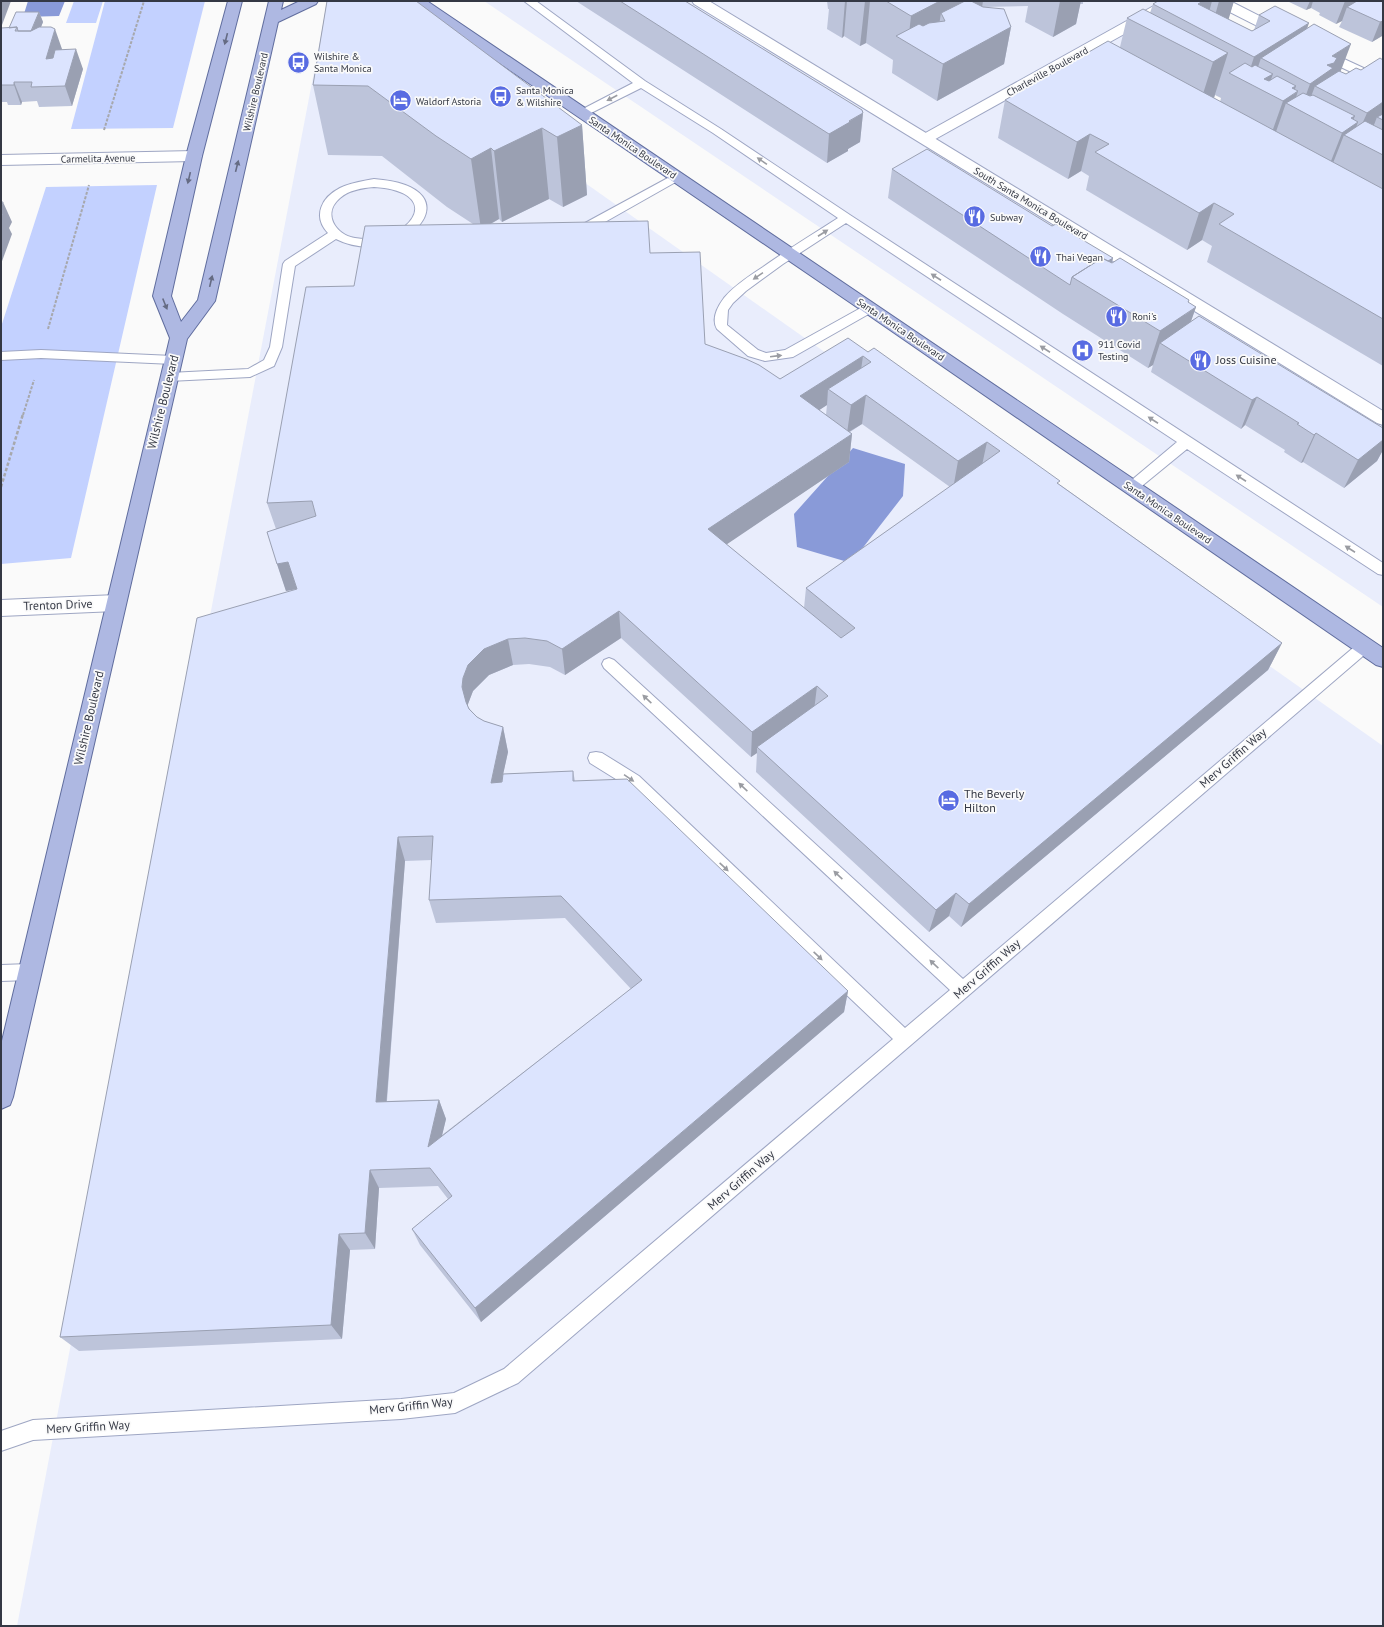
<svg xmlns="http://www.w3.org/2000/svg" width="1384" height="1627" viewBox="0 0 1384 1627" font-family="'PT Sans',sans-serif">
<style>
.built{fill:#e9edfc}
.green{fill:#c3d1ff}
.water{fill:#899ad8}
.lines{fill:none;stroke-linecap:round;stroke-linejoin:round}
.lane-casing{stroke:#9ea6c3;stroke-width:2}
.street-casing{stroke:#9ea6c3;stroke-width:2}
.secondary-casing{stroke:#9ea6c3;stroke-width:2}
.primary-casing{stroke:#606d9e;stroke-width:2}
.path-far1{stroke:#a7a8ad;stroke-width:2;stroke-dasharray:3 1.5;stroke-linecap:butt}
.path{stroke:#a7a8ad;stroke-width:2.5;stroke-dasharray:3.5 2;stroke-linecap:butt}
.lane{fill:#fff;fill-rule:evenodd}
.street{fill:#fff;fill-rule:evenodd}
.secondary{fill:#fff;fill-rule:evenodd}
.primary{fill:#aeb8e2;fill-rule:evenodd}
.wall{fill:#bdc4da;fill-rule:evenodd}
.shaded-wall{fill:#9aa0b2}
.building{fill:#dce4fe;stroke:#9aa0b2;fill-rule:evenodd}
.oneway{fill:#656b83}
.oneway2{fill:#9a9ca2}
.labels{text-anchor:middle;stroke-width:3.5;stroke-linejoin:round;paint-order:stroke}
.far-poi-label{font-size:10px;fill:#343844;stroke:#fafafa;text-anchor:start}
.far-street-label{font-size:10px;fill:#343844;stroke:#fafafa}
.poi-label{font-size:12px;fill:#343844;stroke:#fafafa;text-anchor:start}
.street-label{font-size:12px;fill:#343844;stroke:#fafafa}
</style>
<rect width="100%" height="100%" fill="#fafafa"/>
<path class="built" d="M 484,1 L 1189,1 L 1099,77 L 1383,234 L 1383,607 Z
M 357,22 L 1383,746 L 1383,1626 L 17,1626 L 322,30 Z"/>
<path class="green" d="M 74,1 L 103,1 L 96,23 L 66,23 Z
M 105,1 L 205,1 L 173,128 L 71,129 Z
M 157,185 L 71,558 L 1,564 L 1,327 L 46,187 Z"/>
<path class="water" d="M 28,1 L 65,1 L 59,16 L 23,17 Z
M 853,448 L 905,464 L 903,496 L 851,563 L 797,547 L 794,514 Z"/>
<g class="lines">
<defs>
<path id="lane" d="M 524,1 L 536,1 L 645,81 L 721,129 L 850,215 L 1383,563 L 1383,575 L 1378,574 L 1187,449 L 1137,490 L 1132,492 L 1127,490 L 1125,487 L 1127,484 L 1177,442 L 846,223 L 783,264 L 746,291 L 733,303 L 728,310 L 727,325 L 758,350 L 766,353 L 785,350 L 866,305 L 874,305 L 876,308 L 874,311 L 793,357 L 765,361 L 748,356 L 717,329 C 711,319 718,306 724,298 C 734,286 749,276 763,267 C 787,250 813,234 838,218 L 713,133 L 641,88 L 587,115 L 579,115 L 577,113 L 579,111 L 633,83 Z
M 677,173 L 681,175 L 683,177 L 681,179 L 582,235 L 574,235 L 572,232 L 574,229 Z
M 374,179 C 481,187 402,272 336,239 L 295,266 L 282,347 L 274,366 L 250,377 L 169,381 L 164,380 L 163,377 L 164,374 L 169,373 L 248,369 L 264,360 L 270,347 L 283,264 L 285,261 L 328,233 C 312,216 322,197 340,188 C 350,183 363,181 374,179 ZM 374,187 C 450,192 407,247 355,238 C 335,235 322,213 340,198 C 349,190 362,188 374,187 Z
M 41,350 L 173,356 L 178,357 L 179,360 L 178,363 L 173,364 L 41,358 L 1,360 L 1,352 Z
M 1365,640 L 1370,642 L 1372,646 L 1370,650 L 518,1383 L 455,1413 L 401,1419 L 33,1440 L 1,1451 L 1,1431 L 33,1420 L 401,1399 L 454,1393 L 504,1369 L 893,1039 L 627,786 L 590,763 L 588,758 L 590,753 L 596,752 L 602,753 L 639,776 L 905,1028 L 950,990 L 604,668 L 602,664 L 604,660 L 609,658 L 614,660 L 963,979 L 1360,642 Z
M 29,964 L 35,967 L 38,972 L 35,977 L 29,980 L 1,981 L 1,965 Z"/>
<path id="street" d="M 1160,1 L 1174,1 L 1171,8 L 930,142 L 925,144 L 920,142 L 917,139 L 920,136 L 1159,3 Z
M 1212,1 L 1230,1 L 1289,31 L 1291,34 L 1289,37 L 1284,38 L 1279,37 L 1214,4 Z
M 1316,46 L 1383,77 L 1383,87 L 1311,53 L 1309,50 L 1311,47 Z
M 194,151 L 200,153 L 202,156 L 200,159 L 194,161 L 1,165 L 1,155 Z
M 116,595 L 123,598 L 126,603 L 123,608 L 116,611 L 1,616 L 1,600 Z"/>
<path id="secondary" d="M 692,1 L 709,1 L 1383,411 L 1383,425 L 1377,423 L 694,4 Z"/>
<path id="primary" d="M 228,1 L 242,1 L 202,156 L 171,296 L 181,322 L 198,300 L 269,1 L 283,1 L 281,10 L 300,1 L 318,1 L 316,4 L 278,22 L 215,301 L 187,339 L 13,1097 L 10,1105 L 1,1109 L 1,1045 L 170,338 L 153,296 L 186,156 Z
M 411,1 L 427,1 L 1383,648 L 1383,667 L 1376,665 L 864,312 L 413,4 Z"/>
</defs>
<use href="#lane" class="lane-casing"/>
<use href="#street" class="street-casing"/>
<use href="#secondary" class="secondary-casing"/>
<use href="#primary" class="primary-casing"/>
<path class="path-far1" d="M 104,130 L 144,1
M 48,329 L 89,185
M 23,415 L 34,380"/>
<path class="path" d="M 1,487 L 23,414"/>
<use href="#lane" class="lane"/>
<use href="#street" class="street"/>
<use href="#secondary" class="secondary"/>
<use href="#primary" class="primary"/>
</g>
<path class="wall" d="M 327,1 L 582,125 L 587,195 L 563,207 L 549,199 L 502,222 L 499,219 L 491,224 L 650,253 L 705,344 L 780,379 L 868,352 L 1059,484 L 1282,643 L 1268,670 L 961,927 L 949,916 L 929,932 L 756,772 L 757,753 L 751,757 L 621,638 L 565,675 L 550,667 L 529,664 L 513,665 L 489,675 L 473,691 L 468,704 L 468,707 L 477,717 L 484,721 L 503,727 L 508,752 L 503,774 L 573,771 L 575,781 L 848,991 L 844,1012 L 481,1322 L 420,1245 L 412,1229 L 448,1199 L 438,1186 L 379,1188 L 375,1249 L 350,1250 L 342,1339 L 79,1351 L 60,1337 L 297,589 L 286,591 L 277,564 L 276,529 L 267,503 L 354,286 L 473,224 L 447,207 L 382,156 L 328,155 L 313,85 ZM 827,405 L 826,415 L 819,410 ZM 862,424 L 950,487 L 806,588 L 804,608 L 726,544 L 849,462 L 852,434 L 850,432 ZM 432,860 L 429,900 L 436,923 L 565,918 L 631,989 L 442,1135 L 446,1119 L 439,1100 L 387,1101 L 405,861 Z
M 576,1 L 685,1 L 863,113 L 860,142 L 848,149 L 848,151 L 827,163 Z
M 827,1 L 1083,1 L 1083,4 L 1080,4 L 1076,24 L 1053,37 L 1025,22 L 1028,6 L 983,7 L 1011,27 L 1004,64 L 937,101 L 892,73 L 893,60 L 866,43 L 860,46 L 844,36 L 842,38 L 827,29 L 829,9 L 828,9 Z
M 1158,1 L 1234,1 L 1228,19 L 1252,31 L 1254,30 L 1259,15 L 1308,28 L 1340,72 L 1346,74 L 1361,70 L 1383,60 L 1383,366 L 1207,262 L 1212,246 L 1202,240 L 1187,250 L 1086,190 L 1089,176 L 1081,171 L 1068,179 L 998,138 L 1005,100 L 1120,47 L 1127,18 L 1150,13 L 1153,4 ZM 1215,95 L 1221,98 L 1220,102 L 1214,98 Z
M 1287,1 L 1383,1 L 1383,36 L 1382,36 L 1372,42 L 1339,27 L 1342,21 L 1336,24 L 1319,15 L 1320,13 L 1311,8 L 1306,10 Z
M 39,12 L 43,22 L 41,27 L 62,50 L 83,69 L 72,106 L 39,107 L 37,101 L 22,102 L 21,105 L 8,105 L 7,102 L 1,102 L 1,28 L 9,28 Z
M 892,169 L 1052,226 L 1113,258 L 1112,263 L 1196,307 L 1191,321 L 1383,428 L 1383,450 L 1377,461 L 1344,488 L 1303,462 L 1301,463 L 1284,452 L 1285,450 L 1245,425 L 1241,429 L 1151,372 L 1153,365 L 1148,368 L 1063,314 L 888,198 Z"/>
<path class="shaded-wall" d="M 1,1 L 11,1 L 2,25 L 1,22 Z
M 845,1 L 847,1 L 844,36 L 842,38 Z
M 865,1 L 870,1 L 866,43 L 860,46 Z
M 940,1 L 983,1 L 979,27 L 941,13 L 935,50 L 908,43 L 911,16 Z
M 1060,1 L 1081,1 L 1076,24 L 1053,37 Z
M 1203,1 L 1212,1 L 1204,31 L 1198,4 Z
M 1219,1 L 1234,1 L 1223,38 L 1210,34 Z
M 1310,1 L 1313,1 L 1311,8 L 1306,10 Z
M 1345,1 L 1374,1 L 1347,7 L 1342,21 L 1336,24 Z
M 39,12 L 43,22 L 35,42 L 31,32 Z
M 1383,21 L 1383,35 L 1382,36 L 1372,42 L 1380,22 Z
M 1309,23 L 1292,73 L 1261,58 L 1252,85 L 1246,82 L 1254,57 Z
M 1011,27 L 1004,64 L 937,101 L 943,64 Z
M 55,29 L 62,49 L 53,78 L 46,59 Z
M 1351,44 L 1332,94 L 1315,86 L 1305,113 L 1300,111 L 1310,84 L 1327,65 L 1332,56 Z
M 76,49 L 83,69 L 72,106 L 65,86 Z
M 1228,53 L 1212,104 L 1197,113 L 1213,62 Z
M 1273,74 L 1266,93 L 1264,79 Z
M 14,82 L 22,102 L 21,105 L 14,85 Z
M 1296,86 L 1293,95 L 1298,91 L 1293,107 L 1286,103 L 1270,149 L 1265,152 L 1283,101 L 1292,88 Z
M 1383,102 L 1383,120 L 1377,117 L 1366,146 L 1355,140 L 1367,113 Z
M 863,113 L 860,142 L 848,149 L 848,151 L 827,163 L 829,134 Z
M 1355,116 L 1350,127 L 1358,122 L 1352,139 L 1344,135 L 1326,181 L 1322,184 L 1342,133 L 1351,118 Z
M 582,125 L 587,195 L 563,207 L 557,137 Z
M 542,128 L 549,199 L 502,222 L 494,151 Z
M 1090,134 L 1081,171 L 1068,179 L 1077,142 Z
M 491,148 L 499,219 L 481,229 L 471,159 Z
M 3,202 L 12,222 L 9,228 L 12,234 L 1,264 L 1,208 Z
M 1214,203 L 1202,240 L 1187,250 L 1199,213 Z
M 1113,258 L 1105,287 L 1078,280 Z
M 1189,300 L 1185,315 L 1196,307 L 1183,344 L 1160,343 L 1153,365 L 1148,368 L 1160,331 Z
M 863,356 L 859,384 L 828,389 L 827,405 L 798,424 L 800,396 Z
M 866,395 L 862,424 L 847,433 L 851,405 Z
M 1257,397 L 1245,425 L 1241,429 L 1252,400 Z
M 1316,433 L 1303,462 L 1301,463 L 1314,435 Z
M 852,434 L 849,462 L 708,557 L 708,529 Z
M 1383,440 L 1383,450 L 1377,461 L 1344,488 L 1358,460 Z
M 987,442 L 981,470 L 953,489 L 958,461 Z
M 288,562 L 297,589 L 286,591 L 277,564 Z
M 619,611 L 621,638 L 565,675 L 562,649 Z
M 508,639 L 513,665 L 489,675 L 473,691 L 468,704 L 467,713 L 462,687 L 463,678 L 468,665 L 484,649 Z
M 1282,643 L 1268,670 L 961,927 L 969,904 Z
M 817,686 L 814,711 L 757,747 L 757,753 L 751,757 L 752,732 Z
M 503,727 L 508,752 L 496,807 L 491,783 Z
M 398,837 L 405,861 L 385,1121 L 376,1102 Z
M 956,893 L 949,916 L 929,932 L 936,910 Z
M 848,991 L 844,1012 L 481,1322 L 475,1308 Z
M 439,1100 L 446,1119 L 435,1165 L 428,1147 Z
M 370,1170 L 379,1188 L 375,1249 L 365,1233 Z
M 339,1234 L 350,1250 L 342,1339 L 331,1325 Z"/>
<path class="building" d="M 327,1 L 416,1 L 582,125 L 557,137 L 542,128 L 494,151 L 491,148 L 471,159 L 436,136 L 368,86 L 313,85 Z
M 620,1 L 685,1 L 862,110 L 863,113 L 849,121 L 850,122 L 829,134 Z
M 886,1 L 940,1 L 911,16 Z
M 965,1 L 971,1 L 983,7 L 1004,9 L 1011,27 L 943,64 L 896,36 L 919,24 L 923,26 L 929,23 L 945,21 L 941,13 Z
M 1158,1 L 1203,1 L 1198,4 L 1252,31 L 1270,21 L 1259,15 L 1275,6 L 1309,23 L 1254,57 L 1153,4 Z
M 1357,1 L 1383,1 L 1383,21 L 1380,22 L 1347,7 Z
M 1143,9 L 1228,53 L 1213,62 L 1127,18 Z
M 16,12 L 39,12 L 31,31 L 18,31 L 17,27 L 9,28 Z
M 1314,24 L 1351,44 L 1332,56 L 1337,58 L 1334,63 L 1327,65 L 1333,68 L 1310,84 L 1261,58 Z
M 17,27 L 15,31 L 31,31 L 39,27 L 51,27 L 55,29 L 46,59 L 53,58 L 55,50 L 76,49 L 65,86 L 31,87 L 32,82 L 14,82 L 14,85 L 1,85 L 1,28 Z
M 1108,41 L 1383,189 L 1383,319 L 1219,224 L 1234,214 L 1214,203 L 1199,213 L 1095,152 L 1109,144 L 1090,134 L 1077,142 L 1005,100 Z
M 1380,58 L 1383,60 L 1383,102 L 1367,113 L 1315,86 L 1339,71 L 1346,74 L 1356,68 L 1361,70 Z
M 1245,63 L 1252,67 L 1255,65 L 1273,74 L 1264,79 L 1269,81 L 1277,76 L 1296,86 L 1292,88 L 1298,91 L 1283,101 L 1229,73 Z
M 1303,93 L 1310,96 L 1313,95 L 1355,116 L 1351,118 L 1358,122 L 1342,133 L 1286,103 Z
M 1383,114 L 1383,120 L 1377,117 Z
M 1365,121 L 1383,130 L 1383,155 L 1344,135 Z
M 927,149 L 1052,226 L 1056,224 L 1113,258 L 1108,261 L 1102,258 L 1072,277 L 1070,285 L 892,169 Z
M 1,202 L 3,202 L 1,208 Z
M 1,214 L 3,214 L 1,219 Z
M 648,221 L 650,253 L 700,252 L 705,344 L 746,359 L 759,365 L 780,379 L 848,338 L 868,352 L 874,348 L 1060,481 L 1057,483 L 1282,643 L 969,904 L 956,893 L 936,910 L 757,747 L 828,696 L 817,686 L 752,732 L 619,611 L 562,649 L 547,641 L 525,638 L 508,639 L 484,649 L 468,665 L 463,678 L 462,687 L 466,702 L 469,709 L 477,717 L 484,721 L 503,727 L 491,783 L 502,782 L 503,774 L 573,771 L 573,781 L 627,779 L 848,991 L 475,1308 L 412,1229 L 452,1196 L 430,1168 L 370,1170 L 365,1233 L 339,1234 L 331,1325 L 60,1337 L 197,618 L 297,589 L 288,562 L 277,564 L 267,532 L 316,516 L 312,501 L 267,503 L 306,287 L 354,286 L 365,226 ZM 863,356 L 871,362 L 828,389 L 851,405 L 866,395 L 958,461 L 987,442 L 1000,451 L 806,588 L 855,628 L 841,638 L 708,529 L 852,434 L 800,396 ZM 433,836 L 429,900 L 561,896 L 642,980 L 428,1147 L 439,1100 L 376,1102 L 398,837 Z
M 1102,258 L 1112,263 L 1120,258 L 1189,300 L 1188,302 L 1196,307 L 1160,331 L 1072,277 Z
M 1199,316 L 1383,428 L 1383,440 L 1358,460 L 1316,433 L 1314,435 L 1297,424 L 1299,423 L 1257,397 L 1252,400 L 1160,343 Z"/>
<defs><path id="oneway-solid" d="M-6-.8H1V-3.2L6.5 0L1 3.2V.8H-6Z"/></defs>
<g class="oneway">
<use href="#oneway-solid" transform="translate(226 39) rotate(104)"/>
<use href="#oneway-solid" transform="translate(237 166) rotate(-76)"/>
<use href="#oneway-solid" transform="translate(189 178) rotate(103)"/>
<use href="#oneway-solid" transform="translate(211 281) rotate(-77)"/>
<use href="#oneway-solid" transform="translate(165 304) rotate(68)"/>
</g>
<g class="oneway2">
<use href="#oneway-solid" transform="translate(612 98) rotate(152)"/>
<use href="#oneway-solid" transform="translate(762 161) rotate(-146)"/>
<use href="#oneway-solid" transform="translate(823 233) rotate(-33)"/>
<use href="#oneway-solid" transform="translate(758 276) rotate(146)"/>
<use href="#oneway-solid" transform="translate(936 277) rotate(-147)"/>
<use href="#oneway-solid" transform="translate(1045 349) rotate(-147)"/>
<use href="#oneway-solid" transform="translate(776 356) rotate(-7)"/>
<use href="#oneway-solid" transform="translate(1153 420) rotate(-147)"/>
<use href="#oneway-solid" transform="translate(1241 478) rotate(-147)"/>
<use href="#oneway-solid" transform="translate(1350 549) rotate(-147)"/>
<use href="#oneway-solid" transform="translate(647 699) rotate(-137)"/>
<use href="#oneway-solid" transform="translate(629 778) rotate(34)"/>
<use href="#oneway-solid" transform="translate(743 787) rotate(-137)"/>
<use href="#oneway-solid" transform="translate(724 867) rotate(43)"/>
<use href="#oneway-solid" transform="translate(838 875) rotate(-137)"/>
<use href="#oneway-solid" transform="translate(818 956) rotate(43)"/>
<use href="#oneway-solid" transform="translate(934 964) rotate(-137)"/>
</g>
<defs>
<symbol id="bus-disc" viewBox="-11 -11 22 22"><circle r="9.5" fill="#586be2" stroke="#fafafa"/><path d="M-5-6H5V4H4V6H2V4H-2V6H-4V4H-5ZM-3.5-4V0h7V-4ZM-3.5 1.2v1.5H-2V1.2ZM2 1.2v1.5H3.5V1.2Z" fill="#fff"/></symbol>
<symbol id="hotel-disc" viewBox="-11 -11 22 22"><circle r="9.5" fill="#586be2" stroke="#fafafa"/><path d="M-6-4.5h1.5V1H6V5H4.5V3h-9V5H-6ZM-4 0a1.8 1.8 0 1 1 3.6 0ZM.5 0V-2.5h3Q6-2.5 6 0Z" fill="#fff"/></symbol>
<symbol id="restaurant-disc" viewBox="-11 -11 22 22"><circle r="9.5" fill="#586be2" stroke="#fafafa"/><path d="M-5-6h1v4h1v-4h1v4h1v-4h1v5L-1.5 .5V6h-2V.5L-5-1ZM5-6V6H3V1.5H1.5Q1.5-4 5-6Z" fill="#fff"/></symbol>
<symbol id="hospital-disc" viewBox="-11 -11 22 22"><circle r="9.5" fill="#586be2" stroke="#fafafa"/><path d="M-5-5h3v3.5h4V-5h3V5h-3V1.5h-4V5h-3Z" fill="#fff"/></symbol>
</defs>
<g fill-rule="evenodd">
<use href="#bus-disc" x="286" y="50" width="25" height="25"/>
<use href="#bus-disc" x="488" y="84" width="25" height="25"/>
<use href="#hotel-disc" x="388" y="88" width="25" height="25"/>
<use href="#restaurant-disc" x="962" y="204" width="25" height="25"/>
<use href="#restaurant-disc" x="1028" y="244" width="25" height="25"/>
<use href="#restaurant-disc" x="1104" y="304" width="25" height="25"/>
<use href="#hospital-disc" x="1070" y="338" width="25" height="25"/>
<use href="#restaurant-disc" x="1188" y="348" width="25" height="25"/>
<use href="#hotel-disc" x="936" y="788" width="25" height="25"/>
</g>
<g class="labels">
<g class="far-poi-label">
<text x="314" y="60">Wilshire &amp;<tspan x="314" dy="12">Santa Monica</tspan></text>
<text x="516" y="94">Santa Monica<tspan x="516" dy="12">&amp; Wilshire</tspan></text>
<text x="416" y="105">Waldorf Astoria</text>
<text x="990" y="221">Subway</text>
<text x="1056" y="261">Thai Vegan</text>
<text x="1132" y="320">Roni's</text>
<text x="1098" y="348">911 Covid<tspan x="1098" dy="12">Testing</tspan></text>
</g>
<g class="far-street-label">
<text transform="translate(1047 71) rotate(-29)" y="4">Charleville Boulevard</text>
<text transform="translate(255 92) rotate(-77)" y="4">Wilshire Boulevard</text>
<text transform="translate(633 147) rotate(34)" y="4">Santa Monica Boulevard</text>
<text transform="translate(98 158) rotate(-1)" y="4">Carmelita Avenue</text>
<text transform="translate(1031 203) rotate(31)" y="4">South Santa Monica Boulevard</text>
<text transform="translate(901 329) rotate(34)" y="4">Santa Monica Boulevard</text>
<text transform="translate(1168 512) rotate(34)" y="4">Santa Monica Boulevard</text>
</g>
<g class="poi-label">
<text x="1216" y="364">Joss Cuisine</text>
<text x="964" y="798">The Beverly<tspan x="964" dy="14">Hilton</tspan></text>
</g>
<g class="street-label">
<text transform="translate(163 402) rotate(-76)" y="4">Wilshire Boulevard</text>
<text transform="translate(58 605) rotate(-2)" y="4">Trenton Drive</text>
<text transform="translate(89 718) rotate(-77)" y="4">Wilshire Boulevard</text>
<text transform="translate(1233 758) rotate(-41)" y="4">Merv Griffin Way</text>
<text transform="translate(987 969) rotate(-41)" y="4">Merv Griffin Way</text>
<text transform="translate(741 1180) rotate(-41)" y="4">Merv Griffin Way</text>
<text transform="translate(411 1406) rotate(-6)" y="4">Merv Griffin Way</text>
<text transform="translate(88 1427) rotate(-3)" y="4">Merv Griffin Way</text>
</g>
</g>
<rect width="1384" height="1627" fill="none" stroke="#343844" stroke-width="4"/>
</svg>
